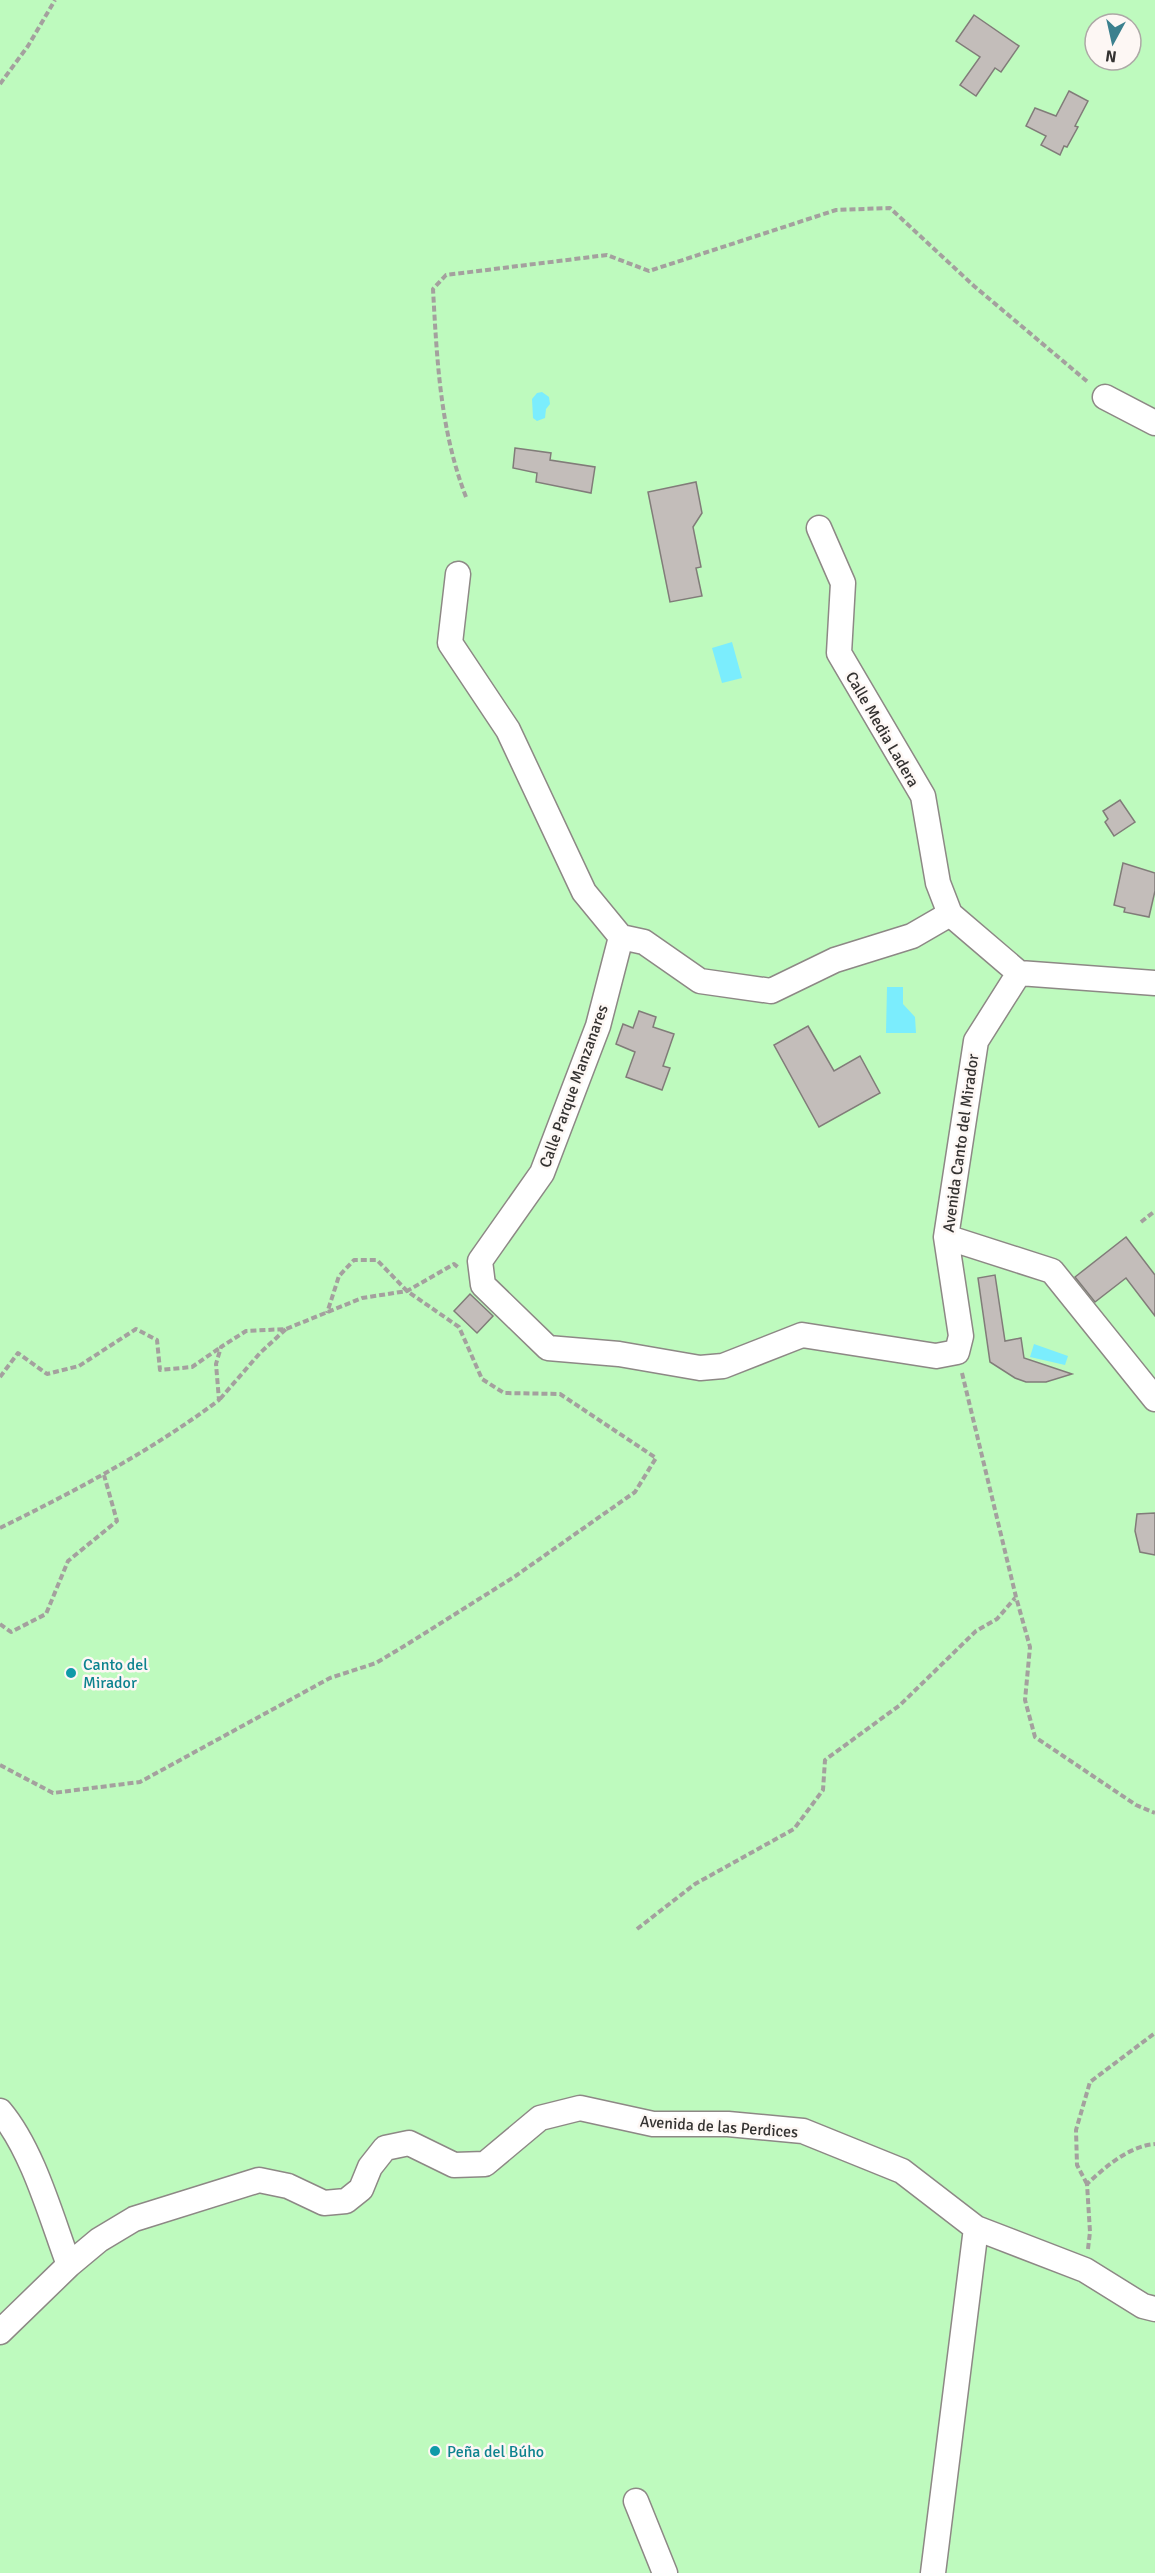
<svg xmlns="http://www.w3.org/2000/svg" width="1155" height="2573" viewBox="0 0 1155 2573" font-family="Signika,sans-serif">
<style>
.green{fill:#befabe;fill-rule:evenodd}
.water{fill:#7bedfd}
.building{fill:#c3bdba;stroke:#817c79;stroke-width:1.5}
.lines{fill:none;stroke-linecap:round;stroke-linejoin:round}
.minor-casing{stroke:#8d8885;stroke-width:27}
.path{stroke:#a4a09e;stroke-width:4;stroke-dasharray:6 3;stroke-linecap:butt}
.minor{stroke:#fff;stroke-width:24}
.culture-dot{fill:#0f9aa8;stroke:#fdf7f4;stroke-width:2}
.labels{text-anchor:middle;stroke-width:5;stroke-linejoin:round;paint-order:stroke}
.street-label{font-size:16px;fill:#343231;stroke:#fdf7f4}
.culture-label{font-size:16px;fill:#0d838f;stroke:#fdf7f4;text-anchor:start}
</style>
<rect width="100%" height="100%" fill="#fdf7f4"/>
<path class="green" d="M 0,0 L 1155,0 L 1155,2573 L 0,2573 ZM 1095,24 L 1131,24 L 1131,60 L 1095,60 Z"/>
<path class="water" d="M 542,392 L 549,397 L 550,404 L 546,409 L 545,418 L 537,421 L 533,418 L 532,399 L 537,393 Z
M 732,642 L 742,678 L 722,683 L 712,648 Z
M 887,987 L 903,987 L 903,1004 L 915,1017 L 916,1033 L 886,1033 Z
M 1034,1344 L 1068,1356 L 1065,1365 L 1030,1357 Z"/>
<path class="building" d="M 974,15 L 1019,46 L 1001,72 L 995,68 L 976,96 L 960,85 L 980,57 L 956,41 Z
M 1069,91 L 1088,101 L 1075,126 L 1078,127 L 1067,147 L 1064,146 L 1060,155 L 1041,145 L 1046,136 L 1026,126 L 1035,108 L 1056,116 Z
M 515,448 L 551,453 L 550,460 L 595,467 L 591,493 L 536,482 L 537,473 L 513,468 Z
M 696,482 L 702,513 L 693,527 L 701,567 L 696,568 L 702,596 L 670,602 L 648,492 Z
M 1120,800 L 1135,822 L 1114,836 L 1105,822 L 1108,819 L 1103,811 Z
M 1123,863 L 1155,873 L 1155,891 L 1149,917 L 1124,912 L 1125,908 L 1114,905 Z
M 639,1011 L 656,1017 L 653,1027 L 674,1034 L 663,1066 L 670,1068 L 662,1090 L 626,1077 L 635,1052 L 616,1044 L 623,1024 L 633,1028 Z
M 808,1026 L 834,1071 L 860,1056 L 880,1093 L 819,1127 L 774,1045 Z
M 1126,1237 L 1155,1275 L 1155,1316 L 1126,1278 L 1095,1302 L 1075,1277 Z
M 995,1275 L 1005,1341 L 1021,1338 L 1024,1358 L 1072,1374 L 1046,1382 L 1026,1382 L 1015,1378 L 990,1362 L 978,1278 Z
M 470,1294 L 493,1316 L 477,1333 L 454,1311 Z
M 1155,1513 L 1155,1555 L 1140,1552 L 1135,1531 L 1137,1514 Z"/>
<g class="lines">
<defs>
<path id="minor" d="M 1105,397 L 1155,423
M 819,528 L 843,583 L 839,653 L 923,796 L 938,883 L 950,914 L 1019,973
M 458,574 L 450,643 L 508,730 L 584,892 L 621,937 L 598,1026 L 542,1173 L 480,1261 L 483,1285 L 548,1348 L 619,1354 L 700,1368 L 723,1366 L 802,1335 L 936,1356 L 957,1352 L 961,1336 L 946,1237 L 976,1041 L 1019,973 L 1155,983
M 621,937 L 644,942 L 700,981 L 771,991 L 835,960 L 912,936 L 950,914
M 946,1237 L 1052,1271 L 1155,1399
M 0,2111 C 33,2150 51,2217 69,2265
M 0,2332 L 69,2265 L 99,2240 L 134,2219 L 259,2180 L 288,2186 L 324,2203 L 346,2201 L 361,2189 L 370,2167 L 385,2148 L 409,2143 L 454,2165 L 485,2164 L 540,2118 L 580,2108 L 653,2124 L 728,2124 L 803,2131 L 902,2171 L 976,2228 L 1085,2270 L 1143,2306 L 1155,2309
M 636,2501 L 665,2573
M 933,2573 L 976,2228"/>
</defs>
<use href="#minor" class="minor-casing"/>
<path class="path" d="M 0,84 L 28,46 L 55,0
M 466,497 C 440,430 437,360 433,289 L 446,275 L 607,255 L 649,271 L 836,210 L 890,208 L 974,286 L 1089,383
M 1141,1222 L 1155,1211
M 962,1373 L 1016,1597 L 1030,1647 L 1025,1700 L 1035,1737 L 1136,1805 L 1155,1813
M 0,1377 L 18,1353 L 47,1374 L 79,1366 L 136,1329 L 157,1340 L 160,1370 L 192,1367 L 221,1347
M 220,1399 L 260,1353 L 286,1329
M 0,1528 C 77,1490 151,1451 219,1400 L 216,1364 L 221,1347 L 246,1331 L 286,1329 L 362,1298 L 407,1291 L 454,1264 L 459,1268
M 0,1624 L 11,1632 L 46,1614 L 68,1561 L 117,1521 L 104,1475
M 0,1765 L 53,1793 L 140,1782 L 330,1678 L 376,1663 L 406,1645 L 514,1577 L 635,1492 L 656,1458 L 560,1394 L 504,1393 L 482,1379 L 459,1327 L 407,1291 L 377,1260 L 354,1260 L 339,1276 L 327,1313
M 637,1929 L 695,1884 L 794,1829 L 823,1790 L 825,1760 L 900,1705 L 976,1631 L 997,1619 L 1015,1598
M 1087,2184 L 1077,2165 L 1076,2130 L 1090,2082 L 1155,2033
M 1088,2249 L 1090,2232 L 1087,2184 C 1105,2167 1129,2146 1155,2144"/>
<use href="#minor" class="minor"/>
</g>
<g class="culture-dot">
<circle cx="71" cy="1673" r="6"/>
<circle cx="435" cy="2451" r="6"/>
</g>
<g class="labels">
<g class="street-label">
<text transform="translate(883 729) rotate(60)" y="6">Calle Media Ladera</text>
<text transform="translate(573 1086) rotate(-70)" y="6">Calle Parque Manzanares</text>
<text transform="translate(960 1143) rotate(-82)" y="6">Avenida Canto del Mirador</text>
<text transform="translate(719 2126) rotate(4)" y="6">Avenida de las Perdices</text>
</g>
<g class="culture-label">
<text x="83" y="1670">Canto del<tspan x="83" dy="18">Mirador</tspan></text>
<text x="447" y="2457">Peña del Búho</text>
</g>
</g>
<g transform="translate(1113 42) rotate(188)"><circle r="28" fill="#fdf7f4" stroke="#ada8a6" stroke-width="1.5"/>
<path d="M0-4.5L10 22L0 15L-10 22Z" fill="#3b808e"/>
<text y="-9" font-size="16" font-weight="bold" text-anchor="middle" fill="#343231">N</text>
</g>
</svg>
